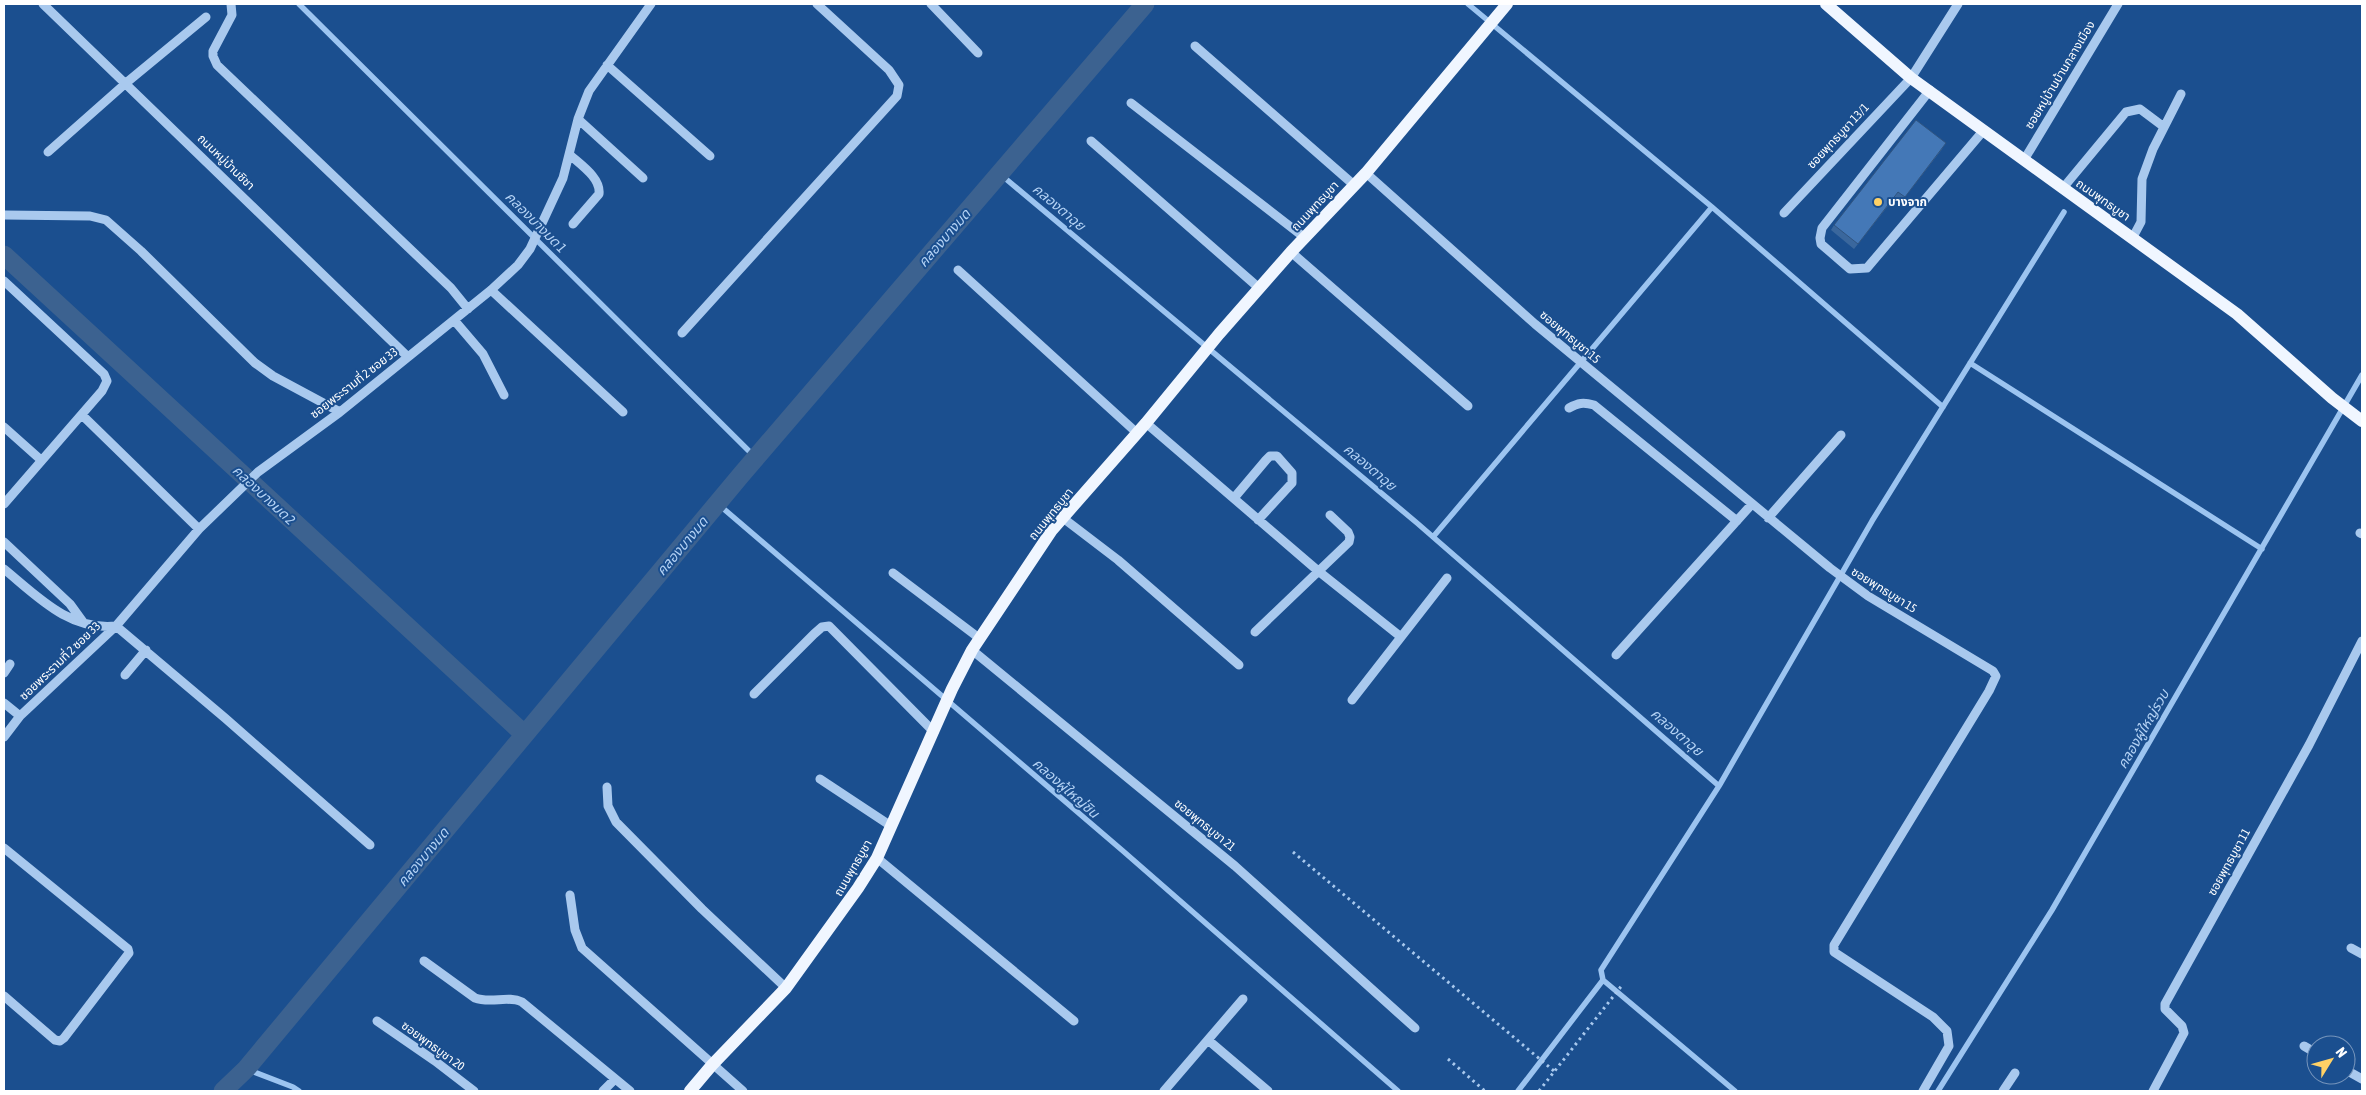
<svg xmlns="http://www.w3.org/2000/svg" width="2366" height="1095" viewBox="0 0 2366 1095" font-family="'Asap Condensed','Noto Sans Thai',sans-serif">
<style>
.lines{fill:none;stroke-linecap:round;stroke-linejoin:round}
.stream{stroke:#9cc4f0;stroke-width:5.5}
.canal{stroke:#3c6290;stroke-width:19}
.path{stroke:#a9c9ee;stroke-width:3;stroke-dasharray:2.5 4;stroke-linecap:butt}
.minor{stroke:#a9c9ee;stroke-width:9}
.major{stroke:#f0f6ff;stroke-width:12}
.wall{fill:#3a679d}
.building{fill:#4478b7;stroke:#305480}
.poi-dot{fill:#ffd166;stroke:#1b4f8f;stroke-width:2}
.labels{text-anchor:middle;stroke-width:4;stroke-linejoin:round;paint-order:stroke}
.street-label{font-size:12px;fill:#fff;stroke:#1b4f8f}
.poi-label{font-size:12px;font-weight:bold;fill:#fff;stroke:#1b4f8f;text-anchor:start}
.water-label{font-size:14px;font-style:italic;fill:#b5d3f5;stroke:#1b4f8f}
</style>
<rect width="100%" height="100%" fill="#1b4f8f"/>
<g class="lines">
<path class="stream" d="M 299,4 L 756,458
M 1468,4 L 1712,207 L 1943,407
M 1000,174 L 1417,523 L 1719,786
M 1970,363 L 2262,549
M 718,504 L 1123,851 L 1398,1091
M 1433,537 L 1712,207
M 246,1069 L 293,1087 L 299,1091
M 1518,1091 L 1603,980
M 1735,1091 L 1603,980 L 1601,970 L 1719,786 L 1872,521 L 2064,212
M 1938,1091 L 2052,910 L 2362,375"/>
<path class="canal" d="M 4,255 L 524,734
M 223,1091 L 246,1069 L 741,475 L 1145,4"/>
<path class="path" d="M 1293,852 L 1554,1071
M 1448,1059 L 1485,1091
M 1539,1091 L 1623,984"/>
<path class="minor" d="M 43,4 L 408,357
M 231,4 L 232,15 L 213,51 L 213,56 L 217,65 L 451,288 L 468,309
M 931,4 L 978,53
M 1195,46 L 1354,185
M 607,65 L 710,156
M 1930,90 L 1822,228 L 1820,238 L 1821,244 L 1850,269 L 1867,268 L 1984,130
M 1131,103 L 1305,238
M 578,119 L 643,178
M 1091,141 L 1259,288
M 48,152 L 126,83 L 206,17
M 570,155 C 581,165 601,178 599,194 L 573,224
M 2024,160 L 2118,4
M 1366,173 L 1535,324 L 1830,568 L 1868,596 L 1993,671 L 1996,676 L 1989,691 L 1834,945 L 1834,952 L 1933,1017 L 1947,1031 L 1949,1046 L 1923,1091
M 2063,188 L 2126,112 L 2140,109 L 2164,127
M 1784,213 L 1911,78 L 1958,4
M 4,215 L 90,216 L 106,220 L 141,251 L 255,363 L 273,376 L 340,412
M 2133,237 L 2141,222 L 2142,179 L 2153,149 L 2181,94
M 1291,252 L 1468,406
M 958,270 L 1137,433
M 4,281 L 104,374 L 107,381 L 102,391 L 4,504
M 491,290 L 623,412
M 454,320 L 483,354 L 504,395
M 682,333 L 897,96 L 899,85 L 889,70 L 817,4
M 1569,408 C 1578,403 1583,402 1594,405 L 1737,521
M 82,415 L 199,529
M 1146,423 L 1317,570 L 1401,637
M 4,427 L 41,460
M 1234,498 L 1266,460 L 1270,456 L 1277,456 L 1292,473 L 1292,483 L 1258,520
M 1063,518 L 1118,560 L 1239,665
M 1768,518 L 1841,435
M 2360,533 L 2362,534
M 4,542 L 70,604 L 83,622
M 4,569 C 37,596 69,631 116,626 L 225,718 L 370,845
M 893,573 L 979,638
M 1255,632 L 1349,542 L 1350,537 L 1348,532 L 1330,515
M 972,650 L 1235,866 L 1415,1028
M 1616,655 L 1752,504
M 4,673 L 10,664
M 125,675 L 146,650
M 754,694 L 814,634 L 822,627 L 829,626 L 934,732
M 1352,700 L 1447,578
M 4,703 L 20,716
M 4,737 L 20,716 L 116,626 L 199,529 L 258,472 L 340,412 L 491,290 L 518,265 L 530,249 L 563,178 L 578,119 L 589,91 L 651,4
M 820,779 L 891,826
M 607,787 L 608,806 L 616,822 L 702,909 L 786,988
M 4,848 L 128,949 L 129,953 L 64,1038 L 60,1041 L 55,1040 L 4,996
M 877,858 L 1074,1021
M 570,895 L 575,930 L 582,948 L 743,1091
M 2351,948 L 2362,954
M 424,961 L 475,998 C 491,1004 508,995 522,1002 L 630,1091
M 377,1021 L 435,1061 L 474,1091
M 1208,1040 L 1268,1091
M 2304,1046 L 2316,1053
M 2346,1070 L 2362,1079
M 603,1091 L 615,1079
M 1164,1091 L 1243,999
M 2003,1091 L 2015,1073
M 2153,1091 L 2184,1033 L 2182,1026 L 2165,1009 L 2165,1004 L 2309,745 L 2362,641"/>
<path class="major" d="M 1826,4 L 1911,78 L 2237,314 L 2332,398 L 2362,421
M 690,1091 L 712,1065 L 786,988 L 858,888 L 877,858 L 952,689 L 972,650 L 1052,530 L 1146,423 L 1219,334 L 1291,252 L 1366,173 L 1507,4"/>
</g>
<path class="wall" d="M 1943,148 L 1901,202 L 1895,197 L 1854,249 L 1831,230 L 1834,225 Z"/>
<path class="building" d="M 1916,120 L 1946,143 L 1905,197 L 1898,192 L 1858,244 L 1834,225 Z"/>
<circle class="poi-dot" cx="1878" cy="202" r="5"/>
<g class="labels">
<g class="street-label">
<text transform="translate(2060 75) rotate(-59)" y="4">ซอยหมู่บ้านบ้านกลางเมือง</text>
<text transform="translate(1838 136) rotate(-47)" y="4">ซอยพุทธบูชา 13/1</text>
<text transform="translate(226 162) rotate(44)" y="4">ถนนหมู่บ้านชิชา</text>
<text transform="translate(2103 200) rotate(35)" y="4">ถนนพุทธบูชา</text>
<text transform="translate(1315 206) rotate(-47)" y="4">ถนนพุทธบูชา</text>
<text transform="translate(1570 337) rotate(40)" y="4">ซอยพุทธบูชา 15</text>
<text transform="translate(354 383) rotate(-38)" y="4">ซอยพระรามที่ 2 ซอย 33</text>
<text transform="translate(1051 514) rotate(-51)" y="4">ถนนพุทธบูชา</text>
<text transform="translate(1884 590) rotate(32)" y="4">ซอยพุทธบูชา 15</text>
<text transform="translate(60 661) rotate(-44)" y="4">ซอยพระรามที่ 2 ซอย 33</text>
<text transform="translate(1205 825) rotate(39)" y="4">ซอยพุทธบูชา 21</text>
<text transform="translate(2229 862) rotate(-61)" y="4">ซอยพุทธบูชา 11</text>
<text transform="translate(853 868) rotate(-60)" y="4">ถนนพุทธบูชา</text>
<text transform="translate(433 1046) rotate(36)" y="4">ซอยพุทธบูชา 20</text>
</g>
<g class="poi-label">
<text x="1888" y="206">บางจาก</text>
</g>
<g class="water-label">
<text transform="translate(1059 207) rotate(40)" y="5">คลองตาฉุย</text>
<text transform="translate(536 222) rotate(45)" y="5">คลองบางมด 1</text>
<text transform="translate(944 238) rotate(-49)" y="5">คลองบางมด</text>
<text transform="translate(1370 467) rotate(40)" y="5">คลองตาฉุย</text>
<text transform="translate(264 495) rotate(43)" y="5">คลองบางมด 2</text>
<text transform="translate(682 546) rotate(-50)" y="5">คลองบางมด</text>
<text transform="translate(2143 729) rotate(-60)" y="5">คลองผู้ใหญ่รวบ</text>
<text transform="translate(1677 732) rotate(41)" y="5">คลองตาฉุย</text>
<text transform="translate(1066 788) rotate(41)" y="5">คลองผู้ใหญ่ชิน</text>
<text transform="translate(423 857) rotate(-50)" y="5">คลองบางมด</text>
</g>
</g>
<rect width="2366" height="1095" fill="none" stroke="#ffffff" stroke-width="10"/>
<g transform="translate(2331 1060) rotate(53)"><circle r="24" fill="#1b4f8f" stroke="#7695bc"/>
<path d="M0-4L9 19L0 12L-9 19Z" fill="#ffd166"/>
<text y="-8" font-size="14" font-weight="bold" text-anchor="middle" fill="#ffffff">N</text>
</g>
</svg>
